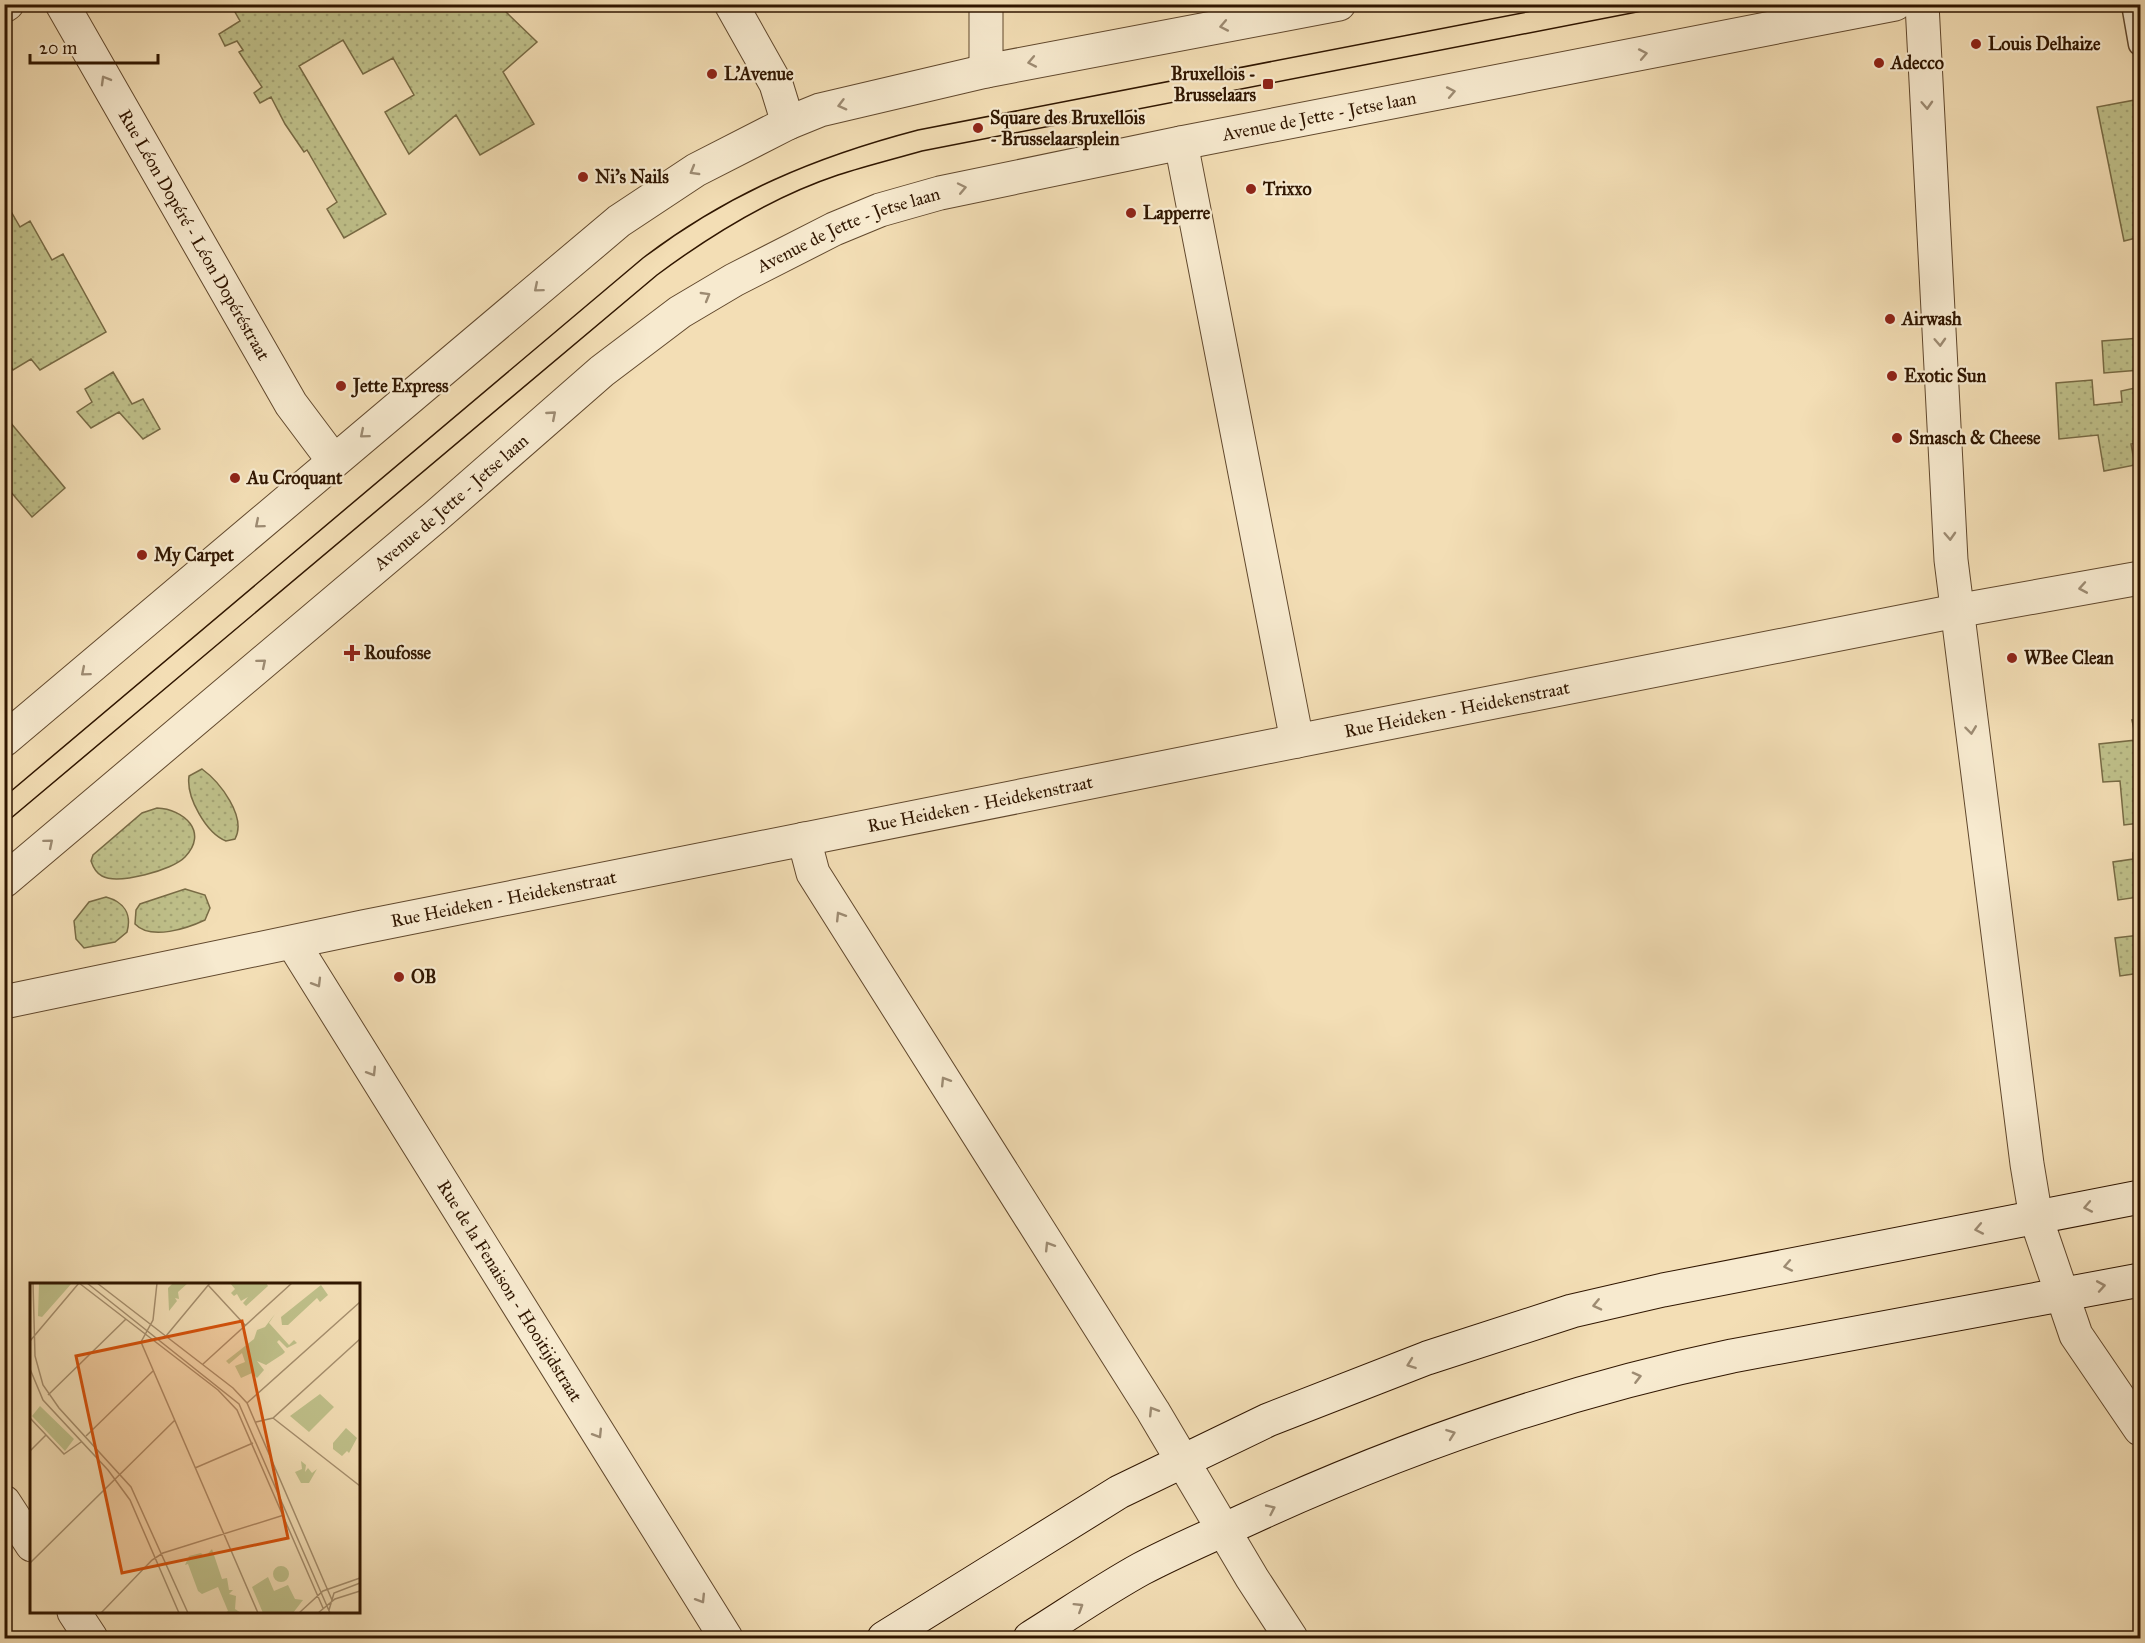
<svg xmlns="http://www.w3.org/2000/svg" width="2145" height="1643" viewBox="0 0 2145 1643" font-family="'IM FELL Great Primer',serif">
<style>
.garden{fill:url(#garden-dots);stroke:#786b45;stroke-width:1.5}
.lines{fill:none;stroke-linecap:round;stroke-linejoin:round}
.service-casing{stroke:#61482d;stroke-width:25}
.minor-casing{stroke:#61482d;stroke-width:35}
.tertiary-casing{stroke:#61482d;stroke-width:35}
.secondary-casing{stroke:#301600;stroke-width:35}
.service{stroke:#f7eacf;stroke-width:22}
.minor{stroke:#f7eacf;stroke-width:33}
.tertiary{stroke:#f7eacf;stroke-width:33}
.secondary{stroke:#f7eacf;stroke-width:33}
.tram{stroke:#301600;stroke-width:1.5}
.oneway{stroke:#9d8b72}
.poi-dot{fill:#8f2418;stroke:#f7eacf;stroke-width:2}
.labels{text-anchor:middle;stroke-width:4.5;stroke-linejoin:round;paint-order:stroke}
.poi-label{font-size:18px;font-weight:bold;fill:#301600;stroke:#f7eacf;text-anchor:start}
.street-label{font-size:18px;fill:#301600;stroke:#f7eacf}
.inset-road{fill:none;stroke:#a58e6d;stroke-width:1.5}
.view{fill:#d6520b;fill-opacity:0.15;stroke:#d6520b;stroke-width:3}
.inset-edge{fill:none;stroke:#301600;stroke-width:3}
</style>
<defs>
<pattern id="garden-dots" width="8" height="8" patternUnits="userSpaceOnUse" patternTransform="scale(1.5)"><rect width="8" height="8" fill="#bfc08a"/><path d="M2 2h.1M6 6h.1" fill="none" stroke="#a4a475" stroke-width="1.8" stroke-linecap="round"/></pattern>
</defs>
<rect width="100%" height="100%" fill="#f3deb5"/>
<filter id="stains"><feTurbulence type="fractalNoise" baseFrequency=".00333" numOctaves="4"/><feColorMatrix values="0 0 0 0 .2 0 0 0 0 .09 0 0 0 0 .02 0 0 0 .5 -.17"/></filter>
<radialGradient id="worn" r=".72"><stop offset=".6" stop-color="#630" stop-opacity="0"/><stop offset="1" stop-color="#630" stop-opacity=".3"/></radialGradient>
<path class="garden" d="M 231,5 L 518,5 L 506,12 L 537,42 L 503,72 L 534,124 L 480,155 L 456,115 L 409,154 L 385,112 L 414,95 L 393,58 L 363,74 L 343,40 L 299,66 L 386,214 L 344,238 L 327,209 L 337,202 L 307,150 L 304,152 L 285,124 L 271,97 L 260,103 L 254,93 L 262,87 L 239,52 L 243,50 L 237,41 L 225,46 L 219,34 L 240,21 Z
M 2135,100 L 2140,130 L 2140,237 L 2124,241 L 2097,107 Z
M 5,201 L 20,227 L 30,221 L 52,260 L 63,254 L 106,332 L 40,370 L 31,359 L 13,370 L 5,356 Z
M 2140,338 L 2140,370 L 2104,373 L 2102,341 Z
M 113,372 L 132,404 L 143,399 L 160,429 L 143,439 L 119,412 L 91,428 L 77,412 L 92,402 L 85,389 Z
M 2092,380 L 2094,405 L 2122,402 L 2121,391 L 2140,387 L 2140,442 L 2131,444 L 2135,465 L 2104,471 L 2098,435 L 2059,439 L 2056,383 Z
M 5,416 L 65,488 L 32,517 L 5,485 Z
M 2140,719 L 2140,823 L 2124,825 L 2120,781 L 2103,782 L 2099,744 L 2136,740 L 2132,720 Z
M 202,769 C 220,782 247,817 235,839 L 226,841 C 206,833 186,797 189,776 Z
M 157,808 C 184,809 209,832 185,857 C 173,870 118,885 102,876 C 96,873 93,867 91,861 L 93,855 L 142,813 Z
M 2140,852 L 2140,924 L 2138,897 L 2118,900 L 2113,862 L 2133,859 L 2133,853 Z
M 185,889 L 205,895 L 210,908 L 205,920 C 188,928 151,941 135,924 L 136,910 L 140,904 Z
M 106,897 C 124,902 132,914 127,932 L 115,942 L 84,948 L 76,939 L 74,921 L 89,902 Z
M 2140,935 L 2140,973 L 2120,976 L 2115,938 Z"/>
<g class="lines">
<defs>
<path id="service" d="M 2133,4 L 2140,44"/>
<g id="minor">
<path id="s1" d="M 62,4 L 291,404 L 333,460"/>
<path d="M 731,4 L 776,84 L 788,123"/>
<path d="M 986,4 L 986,71"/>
<path d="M 1922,4 L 1951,560 L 2027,1164 L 2036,1218 L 2076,1335 L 2140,1429"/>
<path d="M 4,6 L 7,4"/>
<path d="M 1181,143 L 1297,741"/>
<path d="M 804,839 L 813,873 L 1153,1411 L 1252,1578 L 1291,1638"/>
<path id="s2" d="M 293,943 L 726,1638"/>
<path id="s3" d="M 4,1002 L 363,927 L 1337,733 L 1956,611 L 2140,578"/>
<path d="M 4,1502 L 32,1545"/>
<path d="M 74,1612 L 91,1638"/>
</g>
<g id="tertiary">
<path d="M 4,740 L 619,221 L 696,170 L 788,123 L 820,110 L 986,71 L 1339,4"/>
<path id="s4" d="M 4,881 L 435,517 L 602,371 L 680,312 L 734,280 L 834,229 L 880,210 L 940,193 L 1181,143 L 1895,4"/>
</g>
<path id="secondary" d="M 884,1638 L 1119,1492 L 1268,1420 L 1427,1358 L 1572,1311 L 1663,1290 L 2140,1197
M 1030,1638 C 1067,1615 1103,1590 1141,1569 C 1177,1550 1215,1534 1252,1517 C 1407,1446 1565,1391 1732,1356 L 2140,1280"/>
</defs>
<use href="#service" class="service-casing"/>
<use href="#minor" class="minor-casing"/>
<use href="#tertiary" class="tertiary-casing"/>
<use href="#secondary" class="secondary-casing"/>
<use href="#service" class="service"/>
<use href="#minor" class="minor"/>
<use href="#tertiary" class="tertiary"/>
<use href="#secondary" class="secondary"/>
<path class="tram" d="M 4,797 L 643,258 C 729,193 815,157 918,130 L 1568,4
M 4,824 L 657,275 C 712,234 772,197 838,175 C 866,166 894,159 922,151 L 1678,4"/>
</g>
<defs><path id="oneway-chevron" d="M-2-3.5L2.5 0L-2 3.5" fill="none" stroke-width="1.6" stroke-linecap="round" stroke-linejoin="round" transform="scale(1.5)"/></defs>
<g class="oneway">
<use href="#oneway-chevron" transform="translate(1224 26) rotate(169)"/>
<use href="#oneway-chevron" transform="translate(1643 54) rotate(-11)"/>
<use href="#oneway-chevron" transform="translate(1032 62) rotate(169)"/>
<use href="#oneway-chevron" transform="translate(105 80) rotate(-120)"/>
<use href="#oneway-chevron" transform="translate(1451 92) rotate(-11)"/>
<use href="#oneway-chevron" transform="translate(842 105) rotate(165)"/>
<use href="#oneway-chevron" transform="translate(1927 105) rotate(87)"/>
<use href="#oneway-chevron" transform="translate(694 171) rotate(150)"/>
<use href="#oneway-chevron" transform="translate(962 188) rotate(-12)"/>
<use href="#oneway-chevron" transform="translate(538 288) rotate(140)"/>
<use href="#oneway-chevron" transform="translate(706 296) rotate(-30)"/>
<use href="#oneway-chevron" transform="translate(1940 342) rotate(87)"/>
<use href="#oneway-chevron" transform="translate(552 415) rotate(-41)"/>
<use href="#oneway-chevron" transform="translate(364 434) rotate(140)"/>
<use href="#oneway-chevron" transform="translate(259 524) rotate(140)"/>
<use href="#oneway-chevron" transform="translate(1950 536) rotate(87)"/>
<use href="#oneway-chevron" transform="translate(2083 588) rotate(170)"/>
<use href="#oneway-chevron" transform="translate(262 663) rotate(-40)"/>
<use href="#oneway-chevron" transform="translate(85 672) rotate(140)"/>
<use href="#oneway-chevron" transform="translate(1971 730) rotate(83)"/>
<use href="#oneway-chevron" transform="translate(49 843) rotate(-40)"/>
<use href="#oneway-chevron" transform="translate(840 916) rotate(-122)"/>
<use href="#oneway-chevron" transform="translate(317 983) rotate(59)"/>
<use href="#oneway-chevron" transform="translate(372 1072) rotate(58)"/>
<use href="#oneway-chevron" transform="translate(945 1081) rotate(-122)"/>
<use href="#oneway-chevron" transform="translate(2088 1207) rotate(169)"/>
<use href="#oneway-chevron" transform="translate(1979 1229) rotate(169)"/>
<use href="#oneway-chevron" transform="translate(1049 1246) rotate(-122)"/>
<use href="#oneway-chevron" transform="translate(1788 1266) rotate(169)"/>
<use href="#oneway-chevron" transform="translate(2101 1286) rotate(-10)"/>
<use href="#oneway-chevron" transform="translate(1597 1305) rotate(167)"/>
<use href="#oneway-chevron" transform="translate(1411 1364) rotate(160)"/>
<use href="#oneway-chevron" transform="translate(1637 1377) rotate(-14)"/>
<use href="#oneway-chevron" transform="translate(1153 1411) rotate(-122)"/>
<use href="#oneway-chevron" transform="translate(598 1434) rotate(58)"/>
<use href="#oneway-chevron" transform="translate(1451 1434) rotate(-20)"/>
<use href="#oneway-chevron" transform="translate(1271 1509) rotate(-25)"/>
<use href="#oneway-chevron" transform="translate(701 1599) rotate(58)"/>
<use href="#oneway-chevron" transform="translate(1079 1607) rotate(-32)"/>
</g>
<g class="poi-dot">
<circle cx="1976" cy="44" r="6"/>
<circle cx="1879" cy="63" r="6"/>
<circle cx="712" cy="74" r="6"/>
<rect x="1262" y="78" width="12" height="12" rx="3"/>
<circle cx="978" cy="128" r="6"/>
<circle cx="583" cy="177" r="6"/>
<circle cx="1251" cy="189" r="6"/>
<circle cx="1131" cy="213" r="6"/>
<circle cx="1890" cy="319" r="6"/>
<circle cx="1892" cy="376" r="6"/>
<circle cx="341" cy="386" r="6"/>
<circle cx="1897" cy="438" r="6"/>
<circle cx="235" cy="478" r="6"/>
<circle cx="142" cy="555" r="6"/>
<path d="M349 644h6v6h6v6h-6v6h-6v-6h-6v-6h6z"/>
<circle cx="2012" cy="658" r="6"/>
<circle cx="399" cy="977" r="6"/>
</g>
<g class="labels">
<g class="poi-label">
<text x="1988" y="50">Louis Delhaize</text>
<text x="1891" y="69">Adecco</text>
<text x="724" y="80">L'Avenue</text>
<text x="1256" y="80" text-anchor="end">Bruxellois -<tspan x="1256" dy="21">Brusselaars</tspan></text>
<text x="990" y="124">Square des Bruxellois<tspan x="990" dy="21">- Brusselaarsplein</tspan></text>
<text x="595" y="183">Ni's Nails</text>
<text x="1263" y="195">Trixxo</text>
<text x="1143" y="219">Lapperre</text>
<text x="1902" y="325">Airwash</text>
<text x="1904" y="382">Exotic Sun</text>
<text x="353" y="392">Jette Express</text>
<text x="1909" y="444">Smasch &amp; Cheese</text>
<text x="247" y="484">Au Croquant</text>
<text x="154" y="561">My Carpet</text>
<text x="364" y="659">Roufosse</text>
<text x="2024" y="664">WBee Clean</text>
<text x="411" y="983">OB</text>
</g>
<g class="street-label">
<text dy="6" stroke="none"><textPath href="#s4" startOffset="1558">Avenue de Jette - Jetse laan</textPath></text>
<text dy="6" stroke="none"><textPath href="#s4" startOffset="1072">Avenue de Jette - Jetse laan</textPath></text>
<text dy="6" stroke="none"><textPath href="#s1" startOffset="266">Rue Léon Dopéré - Léon Dopéréstraat</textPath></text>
<text dy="6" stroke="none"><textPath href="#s4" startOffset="586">Avenue de Jette - Jetse laan</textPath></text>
<text dy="6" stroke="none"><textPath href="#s3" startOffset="1482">Rue Heideken - Heidekenstraat</textPath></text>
<text dy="6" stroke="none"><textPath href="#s3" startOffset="996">Rue Heideken - Heidekenstraat</textPath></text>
<text dy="6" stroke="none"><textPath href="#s3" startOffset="510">Rue Heideken - Heidekenstraat</textPath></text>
<text dy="6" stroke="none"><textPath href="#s2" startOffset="410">Rue de la Fenaison - Hooitijdstraat</textPath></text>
</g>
</g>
<g transform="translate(30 1283)">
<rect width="330" height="330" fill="#f3deb5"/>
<path d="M 9,0 L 42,0 L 12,34 L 8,33 ZM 291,2 L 298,12 L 290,19 L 287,15 L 258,42 L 252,42 L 251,34 ZM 10,123 L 44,156 L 35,168 L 2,133 Z" fill="#bfc08a"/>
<path d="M 158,0 L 148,9 L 149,16 L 145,15 L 147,18 L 139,28 L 138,5 L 143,0 ZM 200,0 L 236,0 L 238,3 L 216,23 L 213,20 L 218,14 L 211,18 L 207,11 L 204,13 L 201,10 L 205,6 ZM 245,31 L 239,40 L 259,62 L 264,57 L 267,60 L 257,65 L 249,57 L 247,59 L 255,69 L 253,71 L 236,82 L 227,78 L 234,87 L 227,95 L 222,90 L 211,95 L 205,83 L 215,79 L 212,70 L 199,81 L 196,78 L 224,56 L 227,47 L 235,44 ZM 290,111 L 304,124 L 279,149 L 260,133 ZM 316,145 L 327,155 L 319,170 L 317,168 L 312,173 L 303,166 L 303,160 ZM 271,178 L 276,182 L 275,189 L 278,185 L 282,190 L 287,186 L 279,200 L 271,200 L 265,189 L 272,186 ZM 182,266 L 192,296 L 197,295 L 199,307 L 203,307 L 199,311 L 206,313 L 205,326 L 211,330 L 195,330 L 198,328 L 188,304 L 172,311 L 168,308 L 158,281 L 155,282 L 159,273 L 171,270 L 175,274 ZM243 291a8 8 0 1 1 16 0a8 8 0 1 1-16 0ZM 238,294 L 244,308 L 258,302 L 265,316 L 273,317 L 263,330 L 233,330 L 222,304 Z" fill="#bfc08a"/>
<path class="inset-road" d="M 3,0 L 5,73 L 13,102 L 29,125 L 101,204 L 158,330M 49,0 L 188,107 L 207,127 L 293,325M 57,0 L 209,121 L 300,330M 67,0 L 203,105 L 217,120 L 302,317M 127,0 L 123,37 L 111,59 L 228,330M 178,2 L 215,42M 136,53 L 180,0M 0,58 L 49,0M 173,81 L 262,0M 0,86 L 13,117 L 78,187 L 100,217 L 149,330M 18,112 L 96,36M 217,120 L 330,19M 0,135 L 34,171 L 51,159M 243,135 L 330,203M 226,139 L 243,135 L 330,56M 56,153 L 123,88M 0,168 L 16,152M 165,185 L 223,160M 0,280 L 145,137M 299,327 L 304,310 L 330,300M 71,330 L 122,277 L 133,270 L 254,232M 269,330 L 293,308 L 330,295M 288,330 L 305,316 L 330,308"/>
<path class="view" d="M 212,38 L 258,255 L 92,290 L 46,73 Z"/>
<rect width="330" height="330" class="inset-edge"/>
</g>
<rect width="2145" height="1643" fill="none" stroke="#f3deb5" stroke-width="24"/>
<rect x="6" y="6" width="2133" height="1631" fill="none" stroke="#301600" stroke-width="3"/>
<rect x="12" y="12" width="2121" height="1619" fill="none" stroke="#301600" stroke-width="1.5"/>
<path d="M30 54v9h128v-9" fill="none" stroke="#301600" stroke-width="3"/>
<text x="39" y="54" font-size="18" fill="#301600" stroke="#f7eacf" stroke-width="4.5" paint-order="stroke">20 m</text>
<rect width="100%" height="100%" filter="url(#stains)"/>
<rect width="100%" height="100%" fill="url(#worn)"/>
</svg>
